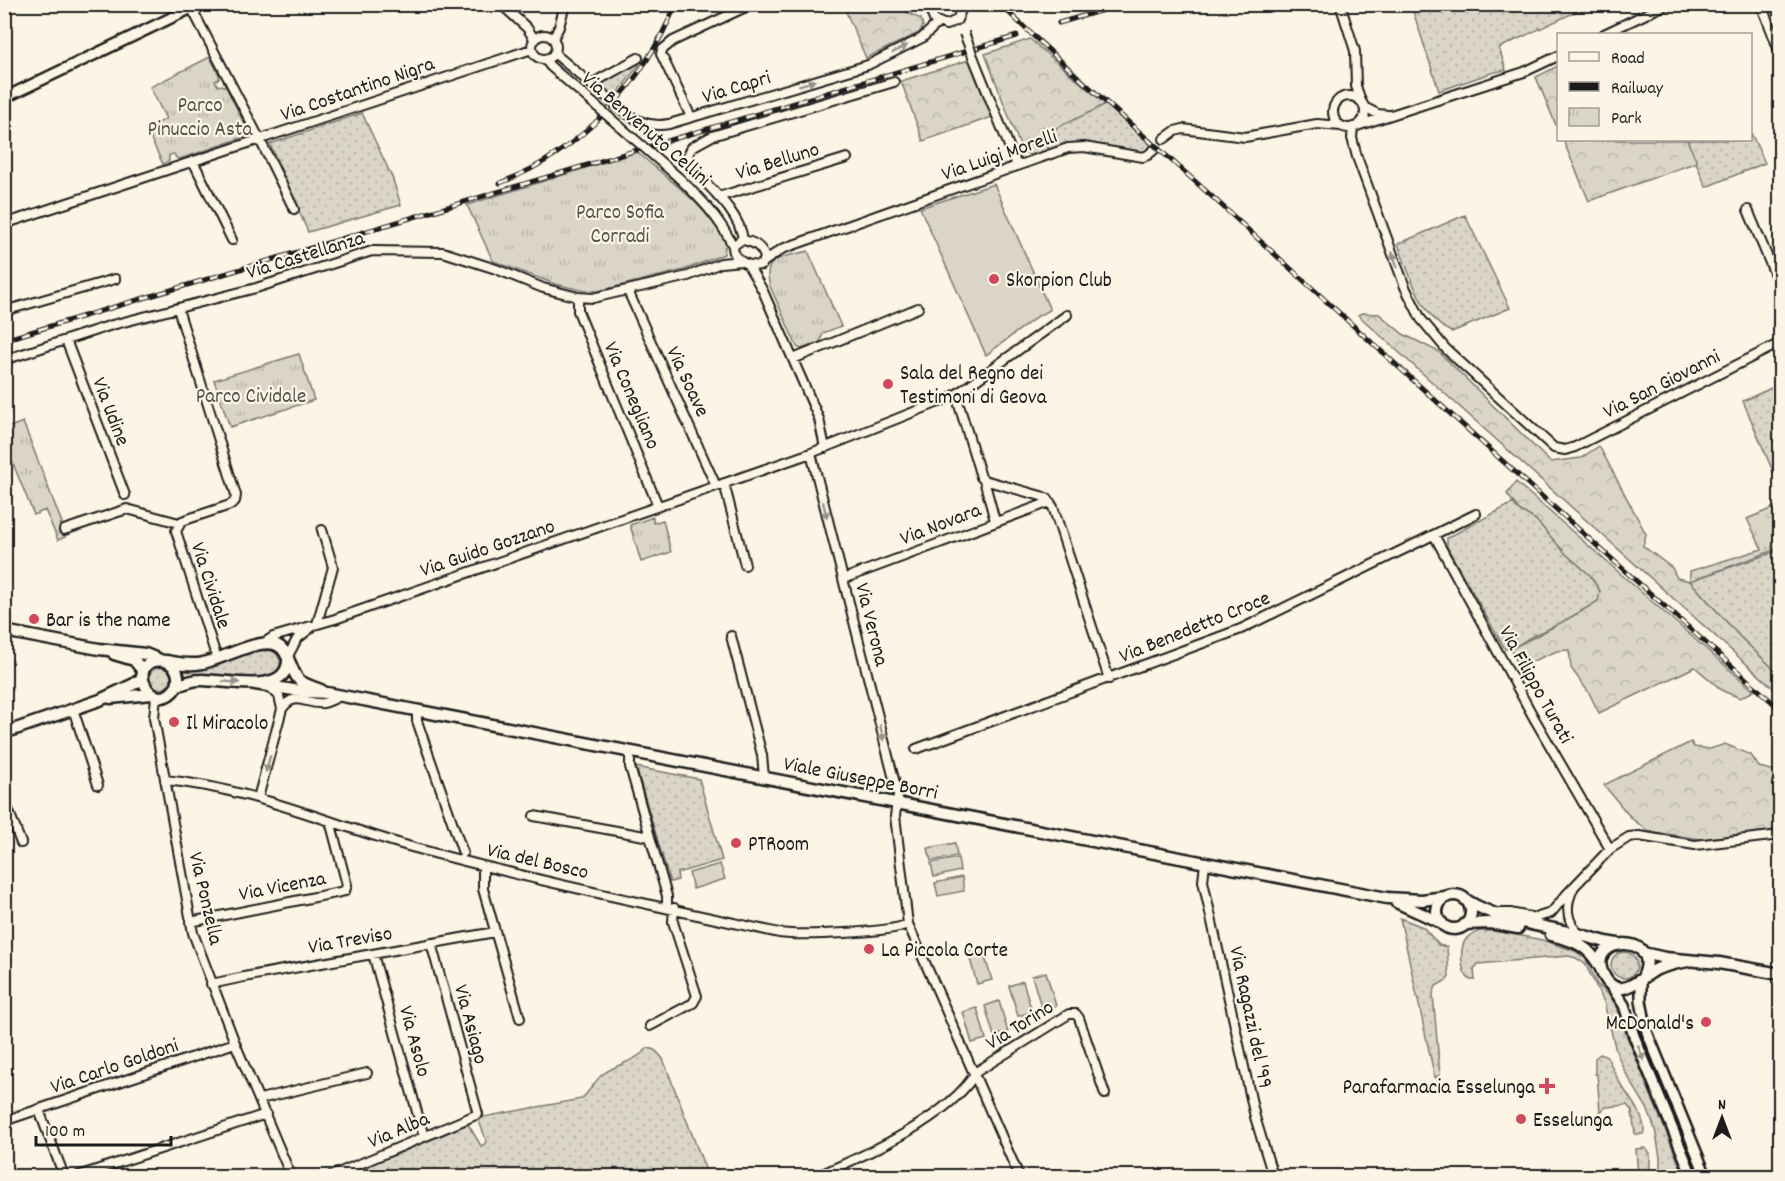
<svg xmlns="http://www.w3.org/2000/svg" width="1785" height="1181" viewBox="0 0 1785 1181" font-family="Dekko,sans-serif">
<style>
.grass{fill:url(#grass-dots);stroke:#7c7872;stroke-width:1.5}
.forest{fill:url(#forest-crowns);stroke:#7c7872;stroke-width:1.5}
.park{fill:url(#park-tufts);stroke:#7c7872;stroke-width:1.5}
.pitch{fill:#dbd5c8;stroke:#7c7872;stroke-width:1.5}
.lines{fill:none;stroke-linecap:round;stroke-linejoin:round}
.minor-casing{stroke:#1c1c1c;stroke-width:12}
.tertiary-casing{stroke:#1c1c1c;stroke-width:14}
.secondary-casing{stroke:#1c1c1c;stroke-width:15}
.minor{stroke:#fcf5e5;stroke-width:8}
.tertiary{stroke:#fcf5e5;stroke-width:9}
.secondary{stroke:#fcf5e5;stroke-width:10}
.rail-casing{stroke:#1c1c1c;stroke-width:5}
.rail{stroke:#fcf5e5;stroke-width:3;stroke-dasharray:9;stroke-linecap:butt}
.minor-bridge-casing{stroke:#1c1c1c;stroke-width:12;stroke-linecap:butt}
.minor-bridge{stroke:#fcf5e5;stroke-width:8}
.oneway{fill:#97938b}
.poi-dot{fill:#d1495b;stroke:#fcf5e5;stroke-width:2}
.labels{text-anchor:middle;stroke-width:4.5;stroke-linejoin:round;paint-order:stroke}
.street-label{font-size:21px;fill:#1c1c1c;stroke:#fcf5e5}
.park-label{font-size:21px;fill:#555450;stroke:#fcf5e5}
.poi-label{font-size:21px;fill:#1c1c1c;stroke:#fcf5e5;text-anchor:start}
</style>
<defs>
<pattern id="grass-dots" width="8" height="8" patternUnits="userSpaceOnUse" patternTransform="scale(1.5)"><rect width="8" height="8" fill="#dbd5c8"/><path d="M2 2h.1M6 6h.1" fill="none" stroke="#bbb6ab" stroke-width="1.8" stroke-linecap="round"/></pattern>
<pattern id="forest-crowns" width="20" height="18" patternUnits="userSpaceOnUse" patternTransform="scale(1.5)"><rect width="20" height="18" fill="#dbd5c8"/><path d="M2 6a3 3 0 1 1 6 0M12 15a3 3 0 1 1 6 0" fill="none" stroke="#bbb6ab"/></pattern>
<pattern id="park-tufts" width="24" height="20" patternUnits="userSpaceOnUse" patternTransform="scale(1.5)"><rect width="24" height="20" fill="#dbd5c8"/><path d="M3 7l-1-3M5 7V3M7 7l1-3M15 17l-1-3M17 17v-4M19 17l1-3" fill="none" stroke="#bbb6ab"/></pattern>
</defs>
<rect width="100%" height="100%" fill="#fcf5e5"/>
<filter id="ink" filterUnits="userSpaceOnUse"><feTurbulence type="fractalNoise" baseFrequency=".0167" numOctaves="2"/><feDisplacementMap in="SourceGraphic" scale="12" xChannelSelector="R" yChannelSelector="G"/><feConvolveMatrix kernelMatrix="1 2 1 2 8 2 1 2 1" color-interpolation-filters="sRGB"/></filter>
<g filter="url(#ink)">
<path class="grass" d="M 1411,5 L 1411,4 L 1590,5 L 1499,48 L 1506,70 L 1491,73 L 1439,91 Z
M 637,64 L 639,65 L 615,96 L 604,87 L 604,81 Z
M 1105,104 L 1153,147 L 1142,154 L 1078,142 L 1049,150 L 1044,137 C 1061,120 1085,116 1105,104 Z
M 362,113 L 392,177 L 401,205 L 308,232 L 270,144 Z
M 1751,133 L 1765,163 L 1706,187 L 1687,140 L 1750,140 Z
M 1465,215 L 1510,308 L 1452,332 C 1423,321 1408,271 1398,244 Z
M 1780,384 L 1780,488 L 1743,401 Z
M 1513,503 L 1519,510 L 1536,520 L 1566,554 L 1590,575 L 1600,591 L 1599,601 L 1560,624 L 1536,634 L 1511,649 L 1505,649 L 1447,547 L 1447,538 Z
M 1780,550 L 1780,675 L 1740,637 L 1690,581 Z
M 263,649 L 264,651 C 274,649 278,654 281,663 L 277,673 L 264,679 L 204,674 L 185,676 L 184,669 L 204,669 Z
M149 678a11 11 0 1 1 22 0a11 11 0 1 1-22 0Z
M 636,767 L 699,779 L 722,860 L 677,873 L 678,880 L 670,882 Z
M 1400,918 L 1423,927 L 1439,945 L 1447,947 L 1449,977 L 1447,980 L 1436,986 L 1433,994 L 1440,1075 L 1435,1078 Z
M 1480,931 L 1496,931 L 1542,940 L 1575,951 L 1586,959 L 1597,984 L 1611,997 L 1616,1006 L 1628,1039 L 1684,1176 L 1660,1176 L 1660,1157 L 1655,1129 L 1647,1108 L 1625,1072 L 1616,1051 L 1604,1002 L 1585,964 L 1576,958 L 1568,956 L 1478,964 L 1474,969 L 1475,980 L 1470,980 C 1460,972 1459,946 1467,938 C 1470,934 1475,933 1480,931 Z
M1611 965a13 13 0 1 1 26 0a13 13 0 1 1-26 0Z
M 648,1048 C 656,1049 658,1053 663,1059 L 708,1176 L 367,1176 L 362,1166 L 395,1155 L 468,1124 L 481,1146 L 485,1144 L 486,1140 L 478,1118 L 581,1099 C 590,1092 594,1081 603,1074 C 618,1063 633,1063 648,1048 Z
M 1600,1054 L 1607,1057 C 1612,1066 1615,1075 1620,1083 C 1627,1095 1649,1121 1643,1134 L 1635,1134 L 1632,1111 L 1627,1105 L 1606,1107 L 1600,1112 L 1597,1074 L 1595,1074 L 1595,1058 Z
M 1645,1148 L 1650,1153 L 1650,1176 L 1638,1176 L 1636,1149 Z"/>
<path class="forest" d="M 843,5 L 891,5 L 921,19 L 923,26 L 919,33 L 866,58 Z
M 1030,39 L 1105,104 C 1086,116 1065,122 1046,134 L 1044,137 L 1049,150 L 1030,155 L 1022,151 L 985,54 Z
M 969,60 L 992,117 L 923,141 L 901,81 Z
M 1558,66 L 1558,130 L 1536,77 Z
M 1563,140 L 1687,140 L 1697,162 L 1589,201 Z
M 1362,313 L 1379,314 L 1403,334 L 1439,352 L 1550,462 L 1581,458 L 1599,446 L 1646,534 L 1643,546 L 1672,568 L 1677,578 L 1690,581 L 1740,637 L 1780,675 L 1780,694 L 1413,365 L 1358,315 Z
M 1516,482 L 1541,504 L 1754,691 L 1740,698 L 1723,691 L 1695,667 L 1599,713 L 1589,693 L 1571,668 L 1569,650 L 1557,651 L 1519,667 L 1511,649 C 1540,634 1570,619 1598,601 L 1600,591 L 1590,575 L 1566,554 L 1536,520 L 1519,510 L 1507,494 Z
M 1691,742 L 1694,747 L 1710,749 L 1725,744 L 1751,755 L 1759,767 L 1780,772 L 1780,830 L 1700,839 L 1648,831 L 1631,818 L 1604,785 Z"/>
<path class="park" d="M 210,57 L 219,75 L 219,79 L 215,81 L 218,86 L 222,85 L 226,87 L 250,135 L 180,159 L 176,158 L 174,154 L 169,155 L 169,161 L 163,164 L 146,129 L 166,119 L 150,87 Z
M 637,152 C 668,179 705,204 726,242 L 724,254 L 684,270 L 598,291 L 581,290 L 555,284 L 493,261 L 467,205 Z
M 808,251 L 841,326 L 823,333 L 820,342 L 801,349 L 797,347 L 770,286 C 760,254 789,257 808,251 Z
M 299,354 L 314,400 L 230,427 L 214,380 Z
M 23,422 L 62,523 L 60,524 L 65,537 L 58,540 L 45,510 L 34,515 L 5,444 L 4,429 Z
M 1780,505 L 1780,548 L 1690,581 L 1690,571 L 1762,549 L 1747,519 Z
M 653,517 L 653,523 L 663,520 L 671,552 L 641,562 L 630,525 Z"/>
<path class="pitch" d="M 994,184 L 1050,310 L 1038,316 L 986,355 L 920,208 Z
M 955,843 L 957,856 L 931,861 L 928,848 Z
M 958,858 L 960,871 L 934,877 L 931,863 Z
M 720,864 L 725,879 L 693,889 L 689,873 Z
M 962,877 L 964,891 L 938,896 L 935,883 Z
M 982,948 L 992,980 L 977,984 L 968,952 Z
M 1046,972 L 1056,1006 L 1042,1010 L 1032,976 Z
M 1023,981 L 1032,1012 L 1018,1016 L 1009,986 Z
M 999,1001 L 1008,1032 L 994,1036 L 985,1006 Z
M 977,1008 L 986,1039 L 972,1043 L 963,1012 Z"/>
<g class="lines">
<defs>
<path id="minor" d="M 501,4 L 527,28 L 535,40
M 911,4 L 931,7
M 932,4 L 931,12 L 934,20 L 946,25 L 957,20 L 961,10 L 960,4
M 1340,4 L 1355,51 L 1356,86 L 1361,101
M 1761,4 L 1780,53
M 190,5 L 260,140 L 294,209
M 1604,34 L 1667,4
M532 47a12 12 0 1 1 24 0a12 12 0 1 1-24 0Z
M 553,39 L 559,27 L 565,4
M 554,53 L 610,100
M 545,59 L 550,66 L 594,104
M 974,59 L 1017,166
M 591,84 L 638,58
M1333 112a16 16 0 1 1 32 0a16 16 0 1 1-32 0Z
M 617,106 C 633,119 647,128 669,124 L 868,65 L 922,38 L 938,23
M 1364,107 L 1378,114 L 1388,115
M 691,117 L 661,54 L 662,50 L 673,41 L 748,6
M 1357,126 L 1524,72 L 1558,56
M 1353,127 L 1352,138 L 1357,157 L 1405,287 L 1421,319 L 1446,349 L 1554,448 L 1565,450 L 1575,447 L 1780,343
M 1164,139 L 1175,131 L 1183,129 L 1245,137 L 1317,124 L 1341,126
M 193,161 L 232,240
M 678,177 C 701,199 719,217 733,246
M 718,197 L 847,158
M 1748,210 L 1780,287
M 4,224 L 532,49
M 741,240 C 752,241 762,246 765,258 L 762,265 C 748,267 733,261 733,246 Z
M 743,240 C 740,211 706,185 688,164 L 688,155 L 692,147 L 712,136 L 894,82
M 765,261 L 782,249 L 1068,148 L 1084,147 L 1143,157 L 1148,155 L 1155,149
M 748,265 L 763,291 L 819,419 L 825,448
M 628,291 L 716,486
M 578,297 L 578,311 L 658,506
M 178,309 L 236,495 L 235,501 L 230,505 L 182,521 L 176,531 L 217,659
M 4,311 L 115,279
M 66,340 L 125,495
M 793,359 L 918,308
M 4,360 L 112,325 L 256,288 L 372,251 L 443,252 L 496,269 L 543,288 L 578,297 L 593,298 L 688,276 L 721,263 L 741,261
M 956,395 L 981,477 L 984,480 L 995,521
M 984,480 L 1041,496 L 1048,499 L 1053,507 L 1109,679
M 724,483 L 745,565
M 64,530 L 127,509 L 179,523
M 1434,535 L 1534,718 L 1610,849
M 843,579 L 1050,502
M 317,624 L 333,567 L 322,530
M 731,636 L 762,755 L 764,777
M 262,644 L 273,637 L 335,619 L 811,453 L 954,396 L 1067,315
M 287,658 L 297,639 L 312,627
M 156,696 L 154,718 L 193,933 L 235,1043 L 291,1176
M 73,709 L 98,785
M 282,709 C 295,690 306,705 323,703 C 329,702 335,698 341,696
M 417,710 L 417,721 L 463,853
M 916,749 L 1241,629 L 1476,514
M 630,752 L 630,767 L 667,896 L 667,907
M 165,780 C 251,788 332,825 415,848 C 535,881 658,906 779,933 C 801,936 890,933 908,924 L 895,816 L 898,795 L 811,453
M 258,798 L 282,709 L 279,696 L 271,688
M 4,799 L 21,843
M 534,816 L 650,837
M 1205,863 L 1203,881 L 1255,1117 L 1273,1176
M 483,866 L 483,889 L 520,1018
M 1573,889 C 1565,906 1566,920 1579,934
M 1500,913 L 1510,913 L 1535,918 L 1551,913 L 1566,895 L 1610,849 L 1629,837 L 1639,836 L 1695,845 L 1780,835
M 190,922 L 345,891 L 347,885 L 330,821
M 908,924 L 1019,1176
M 373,954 L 424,1137
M 211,984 L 244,977 L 495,932
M 650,1026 L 693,1003 L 697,996 L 673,922 L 674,908
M 260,1099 L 367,1073
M 39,1110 L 64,1176
M 4,1121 L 235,1043
M 78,1176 L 266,1114
M 331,1176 L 478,1114 L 431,943
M 817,1176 C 864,1156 951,1117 976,1072 L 1069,1014 L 1076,1014 L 1079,1018 L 1105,1094"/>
<path id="tertiary" d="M 4,98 L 200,4
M 1641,981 L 1641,1001 L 1647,1032 L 1706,1176
M 1610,984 L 1624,1005 L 1634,1036 L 1692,1176"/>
<path id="secondary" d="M 4,631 L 99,649 L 145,654 L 160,660
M 114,654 L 134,660 L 143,671
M 165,661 C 177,666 180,674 177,686 C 152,723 120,654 166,661 C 178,663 191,666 203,663 C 222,659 257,639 274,644 C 290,648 289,671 300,681 C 306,685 315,688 321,690
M 255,684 L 307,692 L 327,693 L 1387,898 L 1422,900 L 1445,897
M 177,686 C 185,683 192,680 200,680 C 224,679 286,697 288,661
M 110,698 L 152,694
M 4,733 L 100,700 L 134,684 L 142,678
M1437 912a17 17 0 1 1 34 0a17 17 0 1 1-34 0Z
M 1466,900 C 1498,920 1537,925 1573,933 C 1588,936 1601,942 1618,944
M 1396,902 L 1442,923
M 1465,924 L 1490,923 L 1518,928
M 1551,935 C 1575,941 1589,945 1601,969
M 1643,953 L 1665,958 L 1719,963 L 1780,974
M 1643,977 C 1664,932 1585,935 1603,974 C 1617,1005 1641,977 1657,969 C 1667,965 1678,963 1688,961"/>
</defs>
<use href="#minor" class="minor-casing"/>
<use href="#tertiary" class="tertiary-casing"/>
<use href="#secondary" class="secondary-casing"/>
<use href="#minor" class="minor"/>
<use href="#tertiary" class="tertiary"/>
<use href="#secondary" class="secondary"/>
<defs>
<path id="rail" d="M 1000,4 C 1071,73 1146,137 1219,203 C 1405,374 1592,542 1780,709
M 1059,23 L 1120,5
M 500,183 C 581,152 643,84 676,4
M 4,340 L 1017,36"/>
</defs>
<use href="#rail" class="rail-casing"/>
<use href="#rail" class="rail"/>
<defs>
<path id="minor-bridge" d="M 964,33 L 974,59
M 610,100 L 617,106
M 594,104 L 678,177"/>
</defs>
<use href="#minor-bridge" class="minor-bridge-casing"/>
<use href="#minor-bridge" class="minor-bridge"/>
</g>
<defs><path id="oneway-solid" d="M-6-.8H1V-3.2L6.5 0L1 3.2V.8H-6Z" transform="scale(1.5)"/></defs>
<g class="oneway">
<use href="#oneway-solid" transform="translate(900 49) rotate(-27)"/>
<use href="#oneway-solid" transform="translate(807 83) rotate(-17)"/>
<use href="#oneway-solid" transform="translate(1395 260) rotate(-110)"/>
<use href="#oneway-solid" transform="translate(825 510) rotate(76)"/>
<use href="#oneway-solid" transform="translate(231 682) rotate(4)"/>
<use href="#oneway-solid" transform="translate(882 733) rotate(76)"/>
<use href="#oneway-solid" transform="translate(268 764) rotate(105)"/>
<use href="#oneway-solid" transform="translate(1641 1053) rotate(68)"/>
</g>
</g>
<g class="poi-dot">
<circle cx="994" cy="279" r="6"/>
<circle cx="888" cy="384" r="6"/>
<circle cx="34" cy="619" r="6"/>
<circle cx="174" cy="722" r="6"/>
<circle cx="736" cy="843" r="6"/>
<circle cx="869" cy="949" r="6"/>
<circle cx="1706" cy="1022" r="6"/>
<path d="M1544 1077h6v6h6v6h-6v6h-6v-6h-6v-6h6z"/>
<circle cx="1521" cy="1119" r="6"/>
</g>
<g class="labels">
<g class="street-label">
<text transform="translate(736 86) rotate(-17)" y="7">Via Capri</text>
<text transform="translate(357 88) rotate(-19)" y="7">Via Costantino Nigra</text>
<text transform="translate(647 128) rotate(41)" y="7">Via Benvenuto Cellini</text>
<text transform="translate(999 154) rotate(-19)" y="7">Via Luigi Morelli</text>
<text transform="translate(777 160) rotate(-17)" y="7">Via Belluno</text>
<text transform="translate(305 254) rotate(-17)" y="7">Via Castellanza</text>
<text transform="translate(689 381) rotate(65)" y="7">Via Soave</text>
<text transform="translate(1661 383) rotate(-27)" y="7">Via San Giovanni</text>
<text transform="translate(633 395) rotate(67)" y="7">Via Conegliano</text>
<text transform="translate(112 411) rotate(69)" y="7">Via Udine</text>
<text transform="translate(940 523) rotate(-21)" y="7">Via Novara</text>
<text transform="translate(487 547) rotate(-19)" y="7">Via Guido Gozzano</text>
<text transform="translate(212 585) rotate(72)" y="7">Via Cividale</text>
<text transform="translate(873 624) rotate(76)" y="7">Via Verona</text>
<text transform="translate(1194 626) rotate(-22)" y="7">Via Benedetto Croce</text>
<text transform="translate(1537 684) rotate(61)" y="7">Via Filippo Turati</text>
<text transform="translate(861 777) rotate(11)" y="7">Viale Giuseppe Borri</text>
<text transform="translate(538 860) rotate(13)" y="7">Via del Bosco</text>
<text transform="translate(282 885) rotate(-11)" y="7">Via Vicenza</text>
<text transform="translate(207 898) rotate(77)" y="7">Via Ponzella</text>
<text transform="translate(350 939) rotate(-10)" y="7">Via Treviso</text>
<text transform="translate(1252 1017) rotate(78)" y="7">Via Ragazzi del '99</text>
<text transform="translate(472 1024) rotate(75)" y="7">Via Asiago</text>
<text transform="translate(1019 1024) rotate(-32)" y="7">Via Torino</text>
<text transform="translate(416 1041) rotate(75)" y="7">Via Asolo</text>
<text transform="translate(114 1065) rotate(-19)" y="7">Via Carlo Goldoni</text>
<text transform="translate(398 1129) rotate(-23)" y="7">Via Alba</text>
</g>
<g class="park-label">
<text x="200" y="111">Parco<tspan x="200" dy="24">Pinuccio Asta</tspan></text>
<text x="620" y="218">Parco Sofia<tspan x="620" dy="24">Corradi</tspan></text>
<text x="251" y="402">Parco Cividale</text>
</g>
<g class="poi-label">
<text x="1006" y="286">Skorpion Club</text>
<text x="900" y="379">Sala del Regno dei<tspan x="900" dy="24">Testimoni di Geova</tspan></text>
<text x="46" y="626">Bar is the name</text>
<text x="186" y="729">Il Miracolo</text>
<text x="748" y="850">PTRoom</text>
<text x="881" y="956">La Piccola Corte</text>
<text x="1694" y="1029" text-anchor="end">McDonald's</text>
<text x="1535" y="1093" text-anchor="end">Parafarmacia Esselunga</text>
<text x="1533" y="1126">Esselunga</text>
</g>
</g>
<rect width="1785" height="1181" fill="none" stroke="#fcf5e5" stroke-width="24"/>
<rect x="12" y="12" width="1761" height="1157" fill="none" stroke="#1c1c1c" stroke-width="2" filter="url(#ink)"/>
<rect x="1557" y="33" width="195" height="108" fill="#fcf5e5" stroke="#a29e95" stroke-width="1.5"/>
<rect x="1569" y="52" width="30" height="9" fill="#fcf5e5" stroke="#a29e95" stroke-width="1.5"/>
<text x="1611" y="63" font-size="18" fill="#1c1c1c">Road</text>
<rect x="1569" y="82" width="30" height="9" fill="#1c1c1c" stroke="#a29e95" stroke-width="1.5"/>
<text x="1611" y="93" font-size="18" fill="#1c1c1c">Railway</text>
<rect x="1569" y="108" width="30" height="18" fill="url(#park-tufts)" stroke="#a29e95" stroke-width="1.5"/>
<text x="1611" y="123" font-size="18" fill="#1c1c1c">Park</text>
<g transform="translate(1722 1118)" stroke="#fcf5e5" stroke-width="4.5" paint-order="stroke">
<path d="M0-4.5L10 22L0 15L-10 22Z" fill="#1c1c1c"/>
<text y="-9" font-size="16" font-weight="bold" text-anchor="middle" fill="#1c1c1c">N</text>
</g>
<path d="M36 1136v9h135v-9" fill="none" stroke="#1c1c1c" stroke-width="3"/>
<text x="45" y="1136" font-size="18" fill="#1c1c1c" stroke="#fcf5e5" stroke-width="4.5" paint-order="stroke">100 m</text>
</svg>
